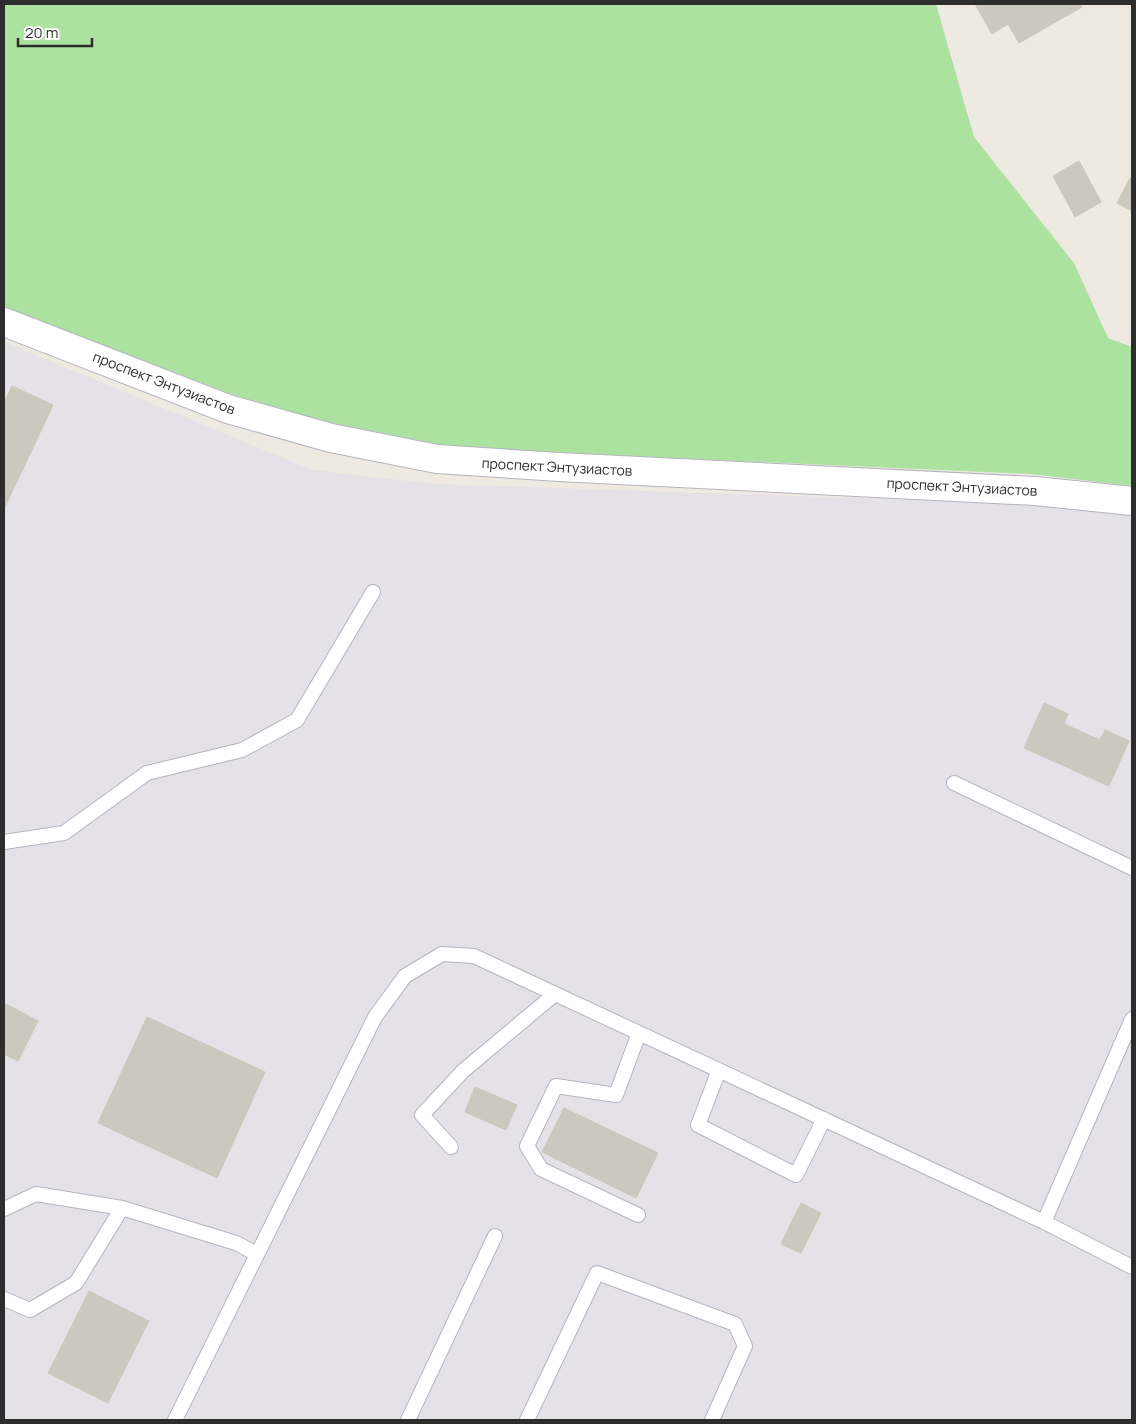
<svg xmlns="http://www.w3.org/2000/svg" width="1136" height="1424" viewBox="0 0 1136 1424" font-family="Manrope,sans-serif">
<style>
.industrial{fill:#e4e1e7}
.green{fill:#ace2a0}
.building{fill:#cac8bf;stroke:#cac7ba}
.lines{fill:none;stroke-linecap:round;stroke-linejoin:round}
.service-casing{stroke:#b4b4c0;stroke-width:16}
.tertiary-casing{stroke:#b4b4c0;stroke-width:30}
.service{stroke:#fff;stroke-width:14}
.tertiary{stroke:#fff;stroke-width:28}
.labels{text-anchor:middle;stroke-width:4;stroke-linejoin:round;paint-order:stroke}
.street-label{font-size:14px;fill:#2d2d2d;stroke:#fff}
</style>
<rect width="100%" height="100%" fill="#eeeae1"/>
<path class="industrial" d="M 4,342 L 312,470 L 434,484 L 1035,504 L 1132,513 L 1132,1420 L 4,1420 Z"/>
<path class="green" d="M 4,4 L 936,4 L 974,137 L 1074,263 L 1108,338 L 1132,347 L 1132,486 L 1031,474 L 602,455 L 436,446 L 332,426 L 229,393 L 4,308 Z"/>
<path class="building" d="M 975,4 L 1080,4 L 1082,7 L 1019,43 L 1008,24 L 992,34 Z
M 1079,161 L 1101,202 L 1075,217 L 1053,176 Z
M 1130,178 L 1132,179 L 1132,211 L 1117,203 Z
M 12,386 L 53,405 L 4,509 L 4,403 Z
M 1044,703 L 1068,714 L 1064,724 L 1100,740 L 1105,730 L 1129,741 L 1109,786 L 1024,748 Z
M 4,1003 L 38,1021 L 18,1061 L 4,1054 Z
M 147,1017 L 265,1072 L 217,1178 L 98,1123 Z
M 475,1087 L 517,1105 L 506,1130 L 465,1112 Z
M 564,1108 L 658,1153 L 636,1198 L 542,1152 Z
M 801,1203 L 821,1213 L 801,1253 L 781,1244 Z
M 89,1291 L 149,1321 L 108,1403 L 48,1373 Z"/>
<g class="lines">
<defs>
<path id="service" d="M 954,783 L 1132,868
M 4,842 L 64,833 L 147,773 L 242,750 L 297,720 L 373,592
M 719,1070 L 698,1125 L 796,1175 L 824,1119
M 451,1147 L 422,1115 L 463,1071 L 555,994
M 4,1209 L 36,1194 L 122,1208 L 236,1243 L 257,1254
M 638,1215 L 541,1169 L 527,1146 L 556,1086 L 616,1095 L 639,1033
M 1044,1222 L 1132,1019
M 4,1299 L 30,1310 L 76,1283 L 122,1208
M 175,1420 L 375,1017 L 405,976 L 442,954 L 474,956 L 1044,1222 L 1132,1267
M 408,1420 L 495,1236
M 527,1420 L 597,1273 L 735,1324 L 745,1346 L 712,1420"/>
<path id="tertiary" d="M 4,322 L 228,409 L 331,438 L 437,459 L 559,467 L 1035,491 L 1132,501"/>
</defs>
<use href="#service" class="service-casing"/>
<use href="#tertiary" class="tertiary-casing"/>
<use href="#service" class="service"/>
<use href="#tertiary" class="tertiary"/>
</g>
<g class="labels">
<g class="street-label">
<text transform="translate(164 383) rotate(21)" y="5">проспект Энтузиастов</text>
<text transform="translate(557 467) rotate(3)" y="5">проспект Энтузиастов</text>
<text transform="translate(962 487) rotate(3)" y="5">проспект Энтузиастов</text>
</g>
</g>
<rect width="1136" height="1424" fill="none" stroke="#2d2d2d" stroke-width="10"/>
<path d="M18 38v8h74v-8" fill="none" stroke="#2d2d2d" stroke-width="2.5"/>
<text x="25" y="38" font-size="15" fill="#2d2d2d" stroke="#ffffff" stroke-width="4" paint-order="stroke">20 m</text>
</svg>
